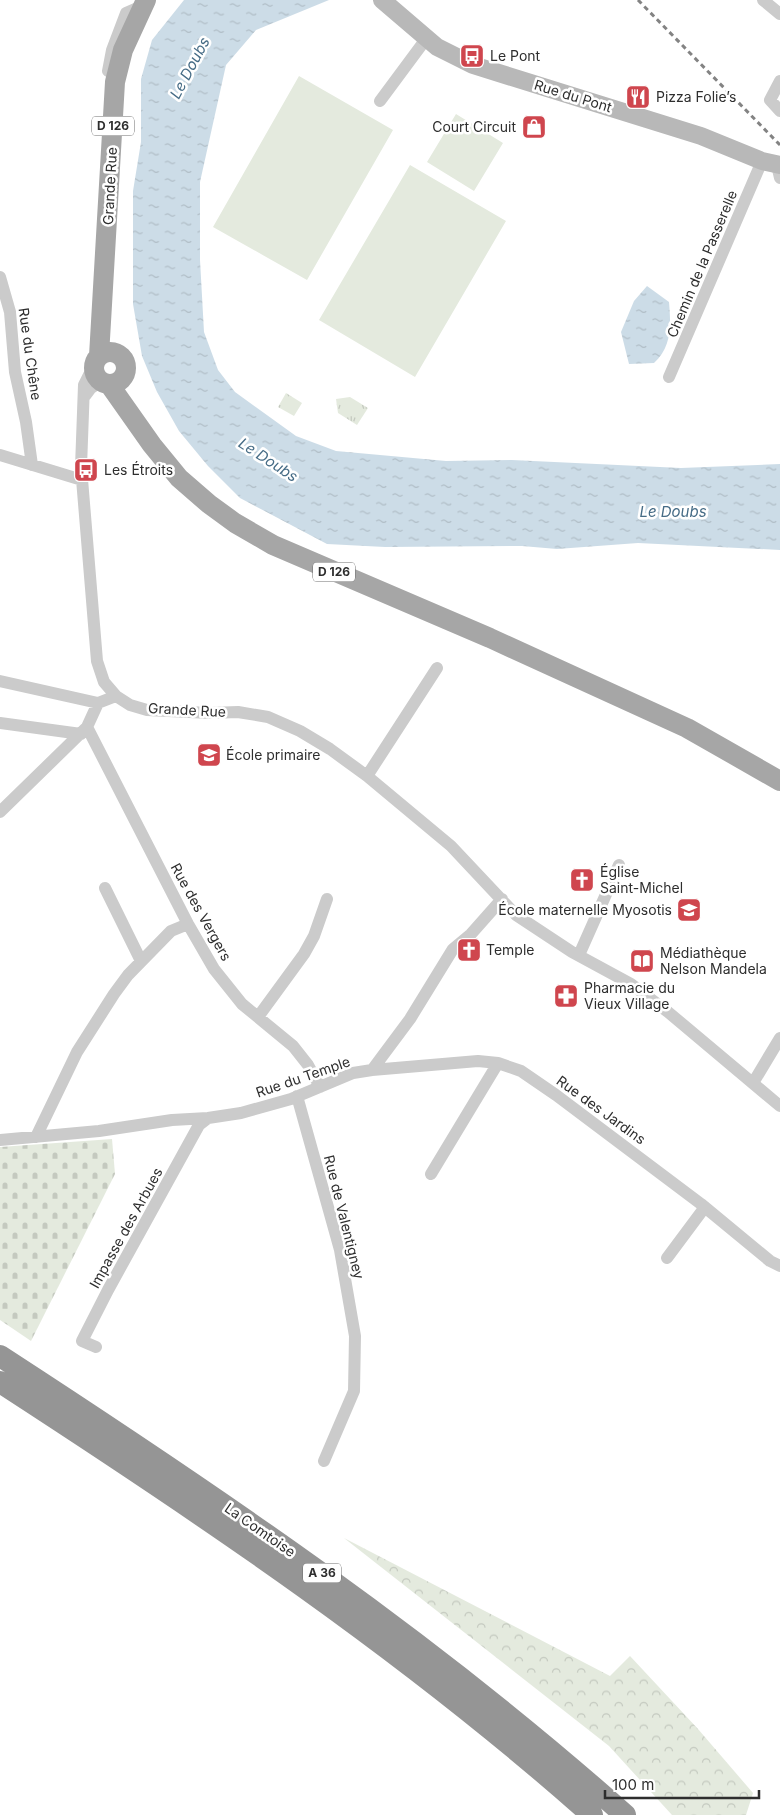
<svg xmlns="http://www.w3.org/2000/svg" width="780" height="1815" viewBox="0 0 780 1815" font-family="Inter,sans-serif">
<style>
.forest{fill:url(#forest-crowns)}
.cemetery{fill:url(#cemetery-stones)}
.park{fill:url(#park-tufts)}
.pitch{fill:#e4eade}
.water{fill:url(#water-ripples)}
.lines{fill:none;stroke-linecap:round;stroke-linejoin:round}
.street{stroke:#cbcbcb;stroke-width:12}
.secondary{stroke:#b8b8b8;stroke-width:18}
.primary{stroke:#a6a6a6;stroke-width:20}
.highway{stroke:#959595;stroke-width:22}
.rail{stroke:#838383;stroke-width:3;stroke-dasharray:5 4;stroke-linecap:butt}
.labels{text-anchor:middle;stroke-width:5;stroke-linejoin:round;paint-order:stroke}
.shield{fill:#fff;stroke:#6d6d6d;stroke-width:1}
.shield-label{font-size:12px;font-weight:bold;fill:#2e2e2e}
.poi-label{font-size:14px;fill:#2e2e2e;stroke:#fff;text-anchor:start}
.street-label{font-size:14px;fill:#2e2e2e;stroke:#fff}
.water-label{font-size:15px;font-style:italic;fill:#466c86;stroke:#fff}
</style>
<defs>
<pattern id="forest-crowns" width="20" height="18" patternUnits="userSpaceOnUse" patternTransform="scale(1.25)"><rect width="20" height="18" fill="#e4eade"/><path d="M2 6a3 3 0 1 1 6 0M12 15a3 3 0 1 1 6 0" fill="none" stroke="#c4c9bf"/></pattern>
<pattern id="cemetery-stones" width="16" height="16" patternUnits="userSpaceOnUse" patternTransform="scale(1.25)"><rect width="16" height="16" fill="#e4eade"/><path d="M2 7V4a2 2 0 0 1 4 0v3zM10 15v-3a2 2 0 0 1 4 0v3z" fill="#c4c9bf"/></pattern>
<pattern id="park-tufts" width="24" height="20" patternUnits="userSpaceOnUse" patternTransform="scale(1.25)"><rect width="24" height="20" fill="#e4eade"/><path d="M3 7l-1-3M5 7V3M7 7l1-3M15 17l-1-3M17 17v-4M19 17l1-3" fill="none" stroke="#c4c9bf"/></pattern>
<pattern id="water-ripples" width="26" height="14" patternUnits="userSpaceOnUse" patternTransform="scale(1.25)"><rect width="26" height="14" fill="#ccdce7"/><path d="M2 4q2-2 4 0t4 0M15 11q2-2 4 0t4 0" fill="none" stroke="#b0bdc6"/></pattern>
</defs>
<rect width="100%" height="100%" fill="#fff"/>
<path class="forest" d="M 344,1538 L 610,1676 L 630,1656 L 698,1729 L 753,1793 L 746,1815 L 672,1815 L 609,1746 Z"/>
<path class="cemetery" d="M 112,1139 L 115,1174 L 31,1341 L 0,1320 L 0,1147 Z"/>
<path class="park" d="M 286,393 L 302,403 L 294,416 L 278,407 Z
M 350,397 L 368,408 L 357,425 L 338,413 L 336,399 Z"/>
<path class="pitch" d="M 299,76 L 393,130 L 307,280 L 213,227 Z
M 456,114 L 503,143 L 474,191 L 427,162 Z
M 410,165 L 506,221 L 415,377 L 319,320 Z"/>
<path class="water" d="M 184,0 L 329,0 L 256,30 L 226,65 L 200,182 L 200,260 L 204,332 L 218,370 L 235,392 L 296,436 L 336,451 L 446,461 L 512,460 L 681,468 L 780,464 L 780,550 L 638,543 L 557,549 L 522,546 L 385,547 L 327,544 L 240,498 L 208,466 L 179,431 L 157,392 L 142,356 L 133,304 L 133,191 L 141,142 L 141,79 L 152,40 Z
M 647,286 L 669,302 C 671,326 672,346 654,363 L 629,364 L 621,332 L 634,301 Z"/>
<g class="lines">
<path class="street" d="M 763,0 L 780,14
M 108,71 L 112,50 L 126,13 L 142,6
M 780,81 L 770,100 L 780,111
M 380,101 L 426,39
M 777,165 L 780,178
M 0,277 L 10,312 L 15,372 L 26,422 L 32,465
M 94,365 L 84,385 L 81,467 L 97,661 L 104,682 L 116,696 L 130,705 L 147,710 L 210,713 L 238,712 L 268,717 L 300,731 L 330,749 L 367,776 L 451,846 L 516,915 L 572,952 L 631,984 L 668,1012 L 780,1106
M 669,377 L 762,161
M 85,396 L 91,388 L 101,381
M 0,455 L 82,480
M 0,681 L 98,703 L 116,696
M 0,723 L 81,734
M 87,727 L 188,924 L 214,969 L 242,1004 L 293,1046 L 308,1065 L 320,1087
M 367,776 L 437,668
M 0,812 L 87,727 L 98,703
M 105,888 L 141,961
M 579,955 L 619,865
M 258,1017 L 304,954 L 314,936 L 327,899
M 372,1070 L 410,1019 L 453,949 L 471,934 L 502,899
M 753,1083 L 780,1038
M 297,1096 L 340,1250 L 355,1336 L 354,1391 L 324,1461
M 36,1137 L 77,1052 L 114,994 L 128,975 L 171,931 L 188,924
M 0,1140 L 99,1131 L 172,1120 L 208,1118 L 241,1113 L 291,1099 L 353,1073 L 372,1070 L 478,1061 L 498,1063 L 521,1071 L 556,1095 L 701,1204 L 770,1261 L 780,1266
M 431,1174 L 498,1063
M 667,1258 L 705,1207
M 96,1347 L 82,1341 L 108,1290 L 199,1125 L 208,1118"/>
<path class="secondary" d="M 382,0 L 437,47 L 473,65 L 701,136 L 762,161 L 780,165"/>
<path class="primary" d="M94 368a16 16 0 1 1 32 0a16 16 0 1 1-32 0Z
M 99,356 L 115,82 L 123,50 L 146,0
M 109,384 L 152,445 L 179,478 L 209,504 L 235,523 L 273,545 L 490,638 L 687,728 L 780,781"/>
<path class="highway" d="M 0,1356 C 217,1497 431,1642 625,1815
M 0,1382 C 205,1515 409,1652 592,1815"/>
<path class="rail" d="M 638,0 L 780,145"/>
</g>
<defs>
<symbol id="bus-square" viewBox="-11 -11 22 22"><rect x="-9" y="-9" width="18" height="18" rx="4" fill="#cf464e" stroke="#fff"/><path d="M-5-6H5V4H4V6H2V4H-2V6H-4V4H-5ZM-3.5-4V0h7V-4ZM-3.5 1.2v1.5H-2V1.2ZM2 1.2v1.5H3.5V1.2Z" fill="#fff"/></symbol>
<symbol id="restaurant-square" viewBox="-11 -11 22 22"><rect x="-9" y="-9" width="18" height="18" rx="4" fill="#cf464e" stroke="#fff"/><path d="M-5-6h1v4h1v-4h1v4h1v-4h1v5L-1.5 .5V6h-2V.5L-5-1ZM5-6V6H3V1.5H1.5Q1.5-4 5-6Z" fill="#fff"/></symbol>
<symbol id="shop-square" viewBox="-11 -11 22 22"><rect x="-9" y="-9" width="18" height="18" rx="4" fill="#cf464e" stroke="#fff"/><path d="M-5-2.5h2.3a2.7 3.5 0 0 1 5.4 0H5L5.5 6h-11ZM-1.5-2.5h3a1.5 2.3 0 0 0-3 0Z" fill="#fff"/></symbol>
<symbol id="school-square" viewBox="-11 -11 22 22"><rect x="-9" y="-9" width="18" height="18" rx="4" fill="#cf464e" stroke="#fff"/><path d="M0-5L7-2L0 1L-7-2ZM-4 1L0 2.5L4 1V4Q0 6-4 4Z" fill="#fff"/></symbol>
<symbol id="church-square" viewBox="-11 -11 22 22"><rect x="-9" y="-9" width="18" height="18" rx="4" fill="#cf464e" stroke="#fff"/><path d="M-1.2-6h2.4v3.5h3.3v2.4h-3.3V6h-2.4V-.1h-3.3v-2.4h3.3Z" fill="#fff"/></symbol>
<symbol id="library-square" viewBox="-11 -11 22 22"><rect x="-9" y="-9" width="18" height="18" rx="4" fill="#cf464e" stroke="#fff"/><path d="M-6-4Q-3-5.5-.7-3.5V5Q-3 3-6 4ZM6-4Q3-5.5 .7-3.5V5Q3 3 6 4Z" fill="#fff"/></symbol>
<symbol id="pharmacy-square" viewBox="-11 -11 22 22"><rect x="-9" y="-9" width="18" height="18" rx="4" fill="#cf464e" stroke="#fff"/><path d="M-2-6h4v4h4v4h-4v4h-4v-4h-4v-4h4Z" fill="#fff"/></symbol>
</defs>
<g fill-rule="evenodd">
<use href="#bus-square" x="458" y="42" width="28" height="28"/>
<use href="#restaurant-square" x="624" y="83" width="28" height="28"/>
<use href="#shop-square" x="520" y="113" width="28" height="28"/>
<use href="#bus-square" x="72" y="456" width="28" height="28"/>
<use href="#school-square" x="195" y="741" width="28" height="28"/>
<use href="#church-square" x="568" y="866" width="28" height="28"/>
<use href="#school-square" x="675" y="896" width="28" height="28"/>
<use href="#church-square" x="455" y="936" width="28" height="28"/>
<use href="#library-square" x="628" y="947" width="28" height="28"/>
<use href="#pharmacy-square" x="552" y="982" width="28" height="28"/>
</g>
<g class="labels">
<g class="shield">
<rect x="92" y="116.5" width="42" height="19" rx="4"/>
<rect x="313" y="562.5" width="42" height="19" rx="4"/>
<rect x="303" y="1563.5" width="38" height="19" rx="4"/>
</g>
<g class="shield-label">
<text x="113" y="130">D 126</text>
<text x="334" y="576">D 126</text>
<text x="322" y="1577">A 36</text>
</g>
<g class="poi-label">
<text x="490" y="61">Le Pont</text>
<text x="656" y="102">Pizza Folie’s</text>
<text x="516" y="132" text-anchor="end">Court Circuit</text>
<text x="104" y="475">Les Étroits</text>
<text x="226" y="760">École primaire</text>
<text x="600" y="877">Église<tspan x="600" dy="16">Saint-Michel</tspan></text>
<text x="672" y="915" text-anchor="end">École maternelle Myosotis</text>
<text x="486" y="955">Temple</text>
<text x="660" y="958">Médiathèque<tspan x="660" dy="16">Nelson Mandela</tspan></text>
<text x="584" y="993">Pharmacie du<tspan x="584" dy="16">Vieux Village</tspan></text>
</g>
<g class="street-label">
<text transform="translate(573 96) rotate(17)" y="5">Rue du Pont</text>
<text transform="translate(110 186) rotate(-87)" y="5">Grande Rue</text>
<text transform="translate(702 264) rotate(-67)" y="5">Chemin de la Passerelle</text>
<text transform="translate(30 354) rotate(82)" y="5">Rue du Chêne</text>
<text transform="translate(187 710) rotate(3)" y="5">Grande Rue</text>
<text transform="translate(201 912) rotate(61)" y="5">Rue des Vergers</text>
<text transform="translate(303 1077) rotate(-19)" y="5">Rue du Temple</text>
<text transform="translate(601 1110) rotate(36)" y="5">Rue des Jardins</text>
<text transform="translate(344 1217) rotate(76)" y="5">Rue de Valentigney</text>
<text transform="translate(126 1228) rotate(-61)" y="5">Impasse des Arbues</text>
<text transform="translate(260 1530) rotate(35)" y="5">La Comtoise</text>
</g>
<g class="water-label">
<text transform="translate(190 68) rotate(-62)" y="5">Le Doubs</text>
<text transform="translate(268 460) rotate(33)" y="5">Le Doubs</text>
<text x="673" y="517">Le Doubs</text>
</g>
</g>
<path d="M605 1790v8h154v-8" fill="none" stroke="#2e2e2e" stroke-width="2.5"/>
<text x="612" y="1790" font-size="15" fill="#2e2e2e" stroke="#ffffff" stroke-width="4" paint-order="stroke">100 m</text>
</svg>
